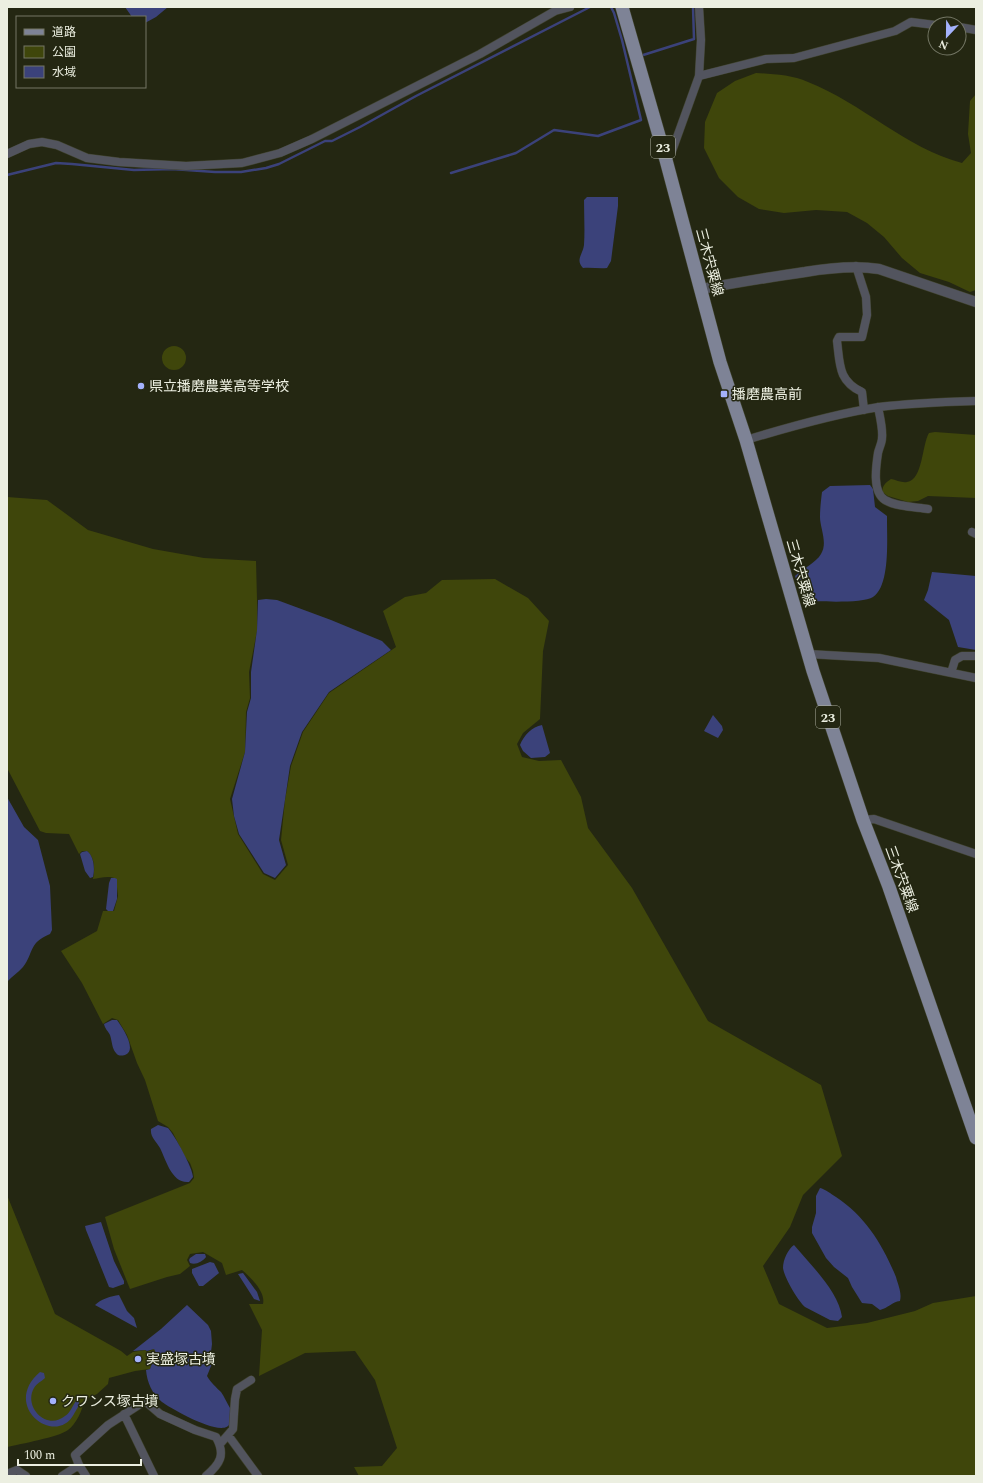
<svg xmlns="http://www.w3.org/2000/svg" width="983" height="1483" viewBox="0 0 983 1483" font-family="Spectral,'Noto Sans JP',serif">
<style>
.green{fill:#3f460b}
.water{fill:#3b427a}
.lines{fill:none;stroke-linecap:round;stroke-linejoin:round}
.stream{stroke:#3b427a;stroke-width:2.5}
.minor-casing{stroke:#40432f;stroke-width:9}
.tertiary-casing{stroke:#40432f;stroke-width:11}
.primary-casing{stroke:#40432f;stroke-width:14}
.minor{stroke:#52545e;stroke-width:8}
.tertiary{stroke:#52545e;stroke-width:10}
.primary{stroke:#7e8396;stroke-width:13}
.poi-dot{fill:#a4b2fc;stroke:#242712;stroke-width:1.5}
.labels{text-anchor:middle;stroke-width:3;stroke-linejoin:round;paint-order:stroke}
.shield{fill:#242712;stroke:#b0b3a3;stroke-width:1}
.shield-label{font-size:13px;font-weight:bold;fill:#ecefe1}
.street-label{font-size:14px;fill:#ecefe1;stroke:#242712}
.poi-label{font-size:14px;fill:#ecefe1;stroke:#242712;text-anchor:start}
</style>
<rect width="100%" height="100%" fill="#242712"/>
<path class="green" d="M 756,73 C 773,74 792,75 808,82 C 862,103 905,148 962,163 L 971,153 L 968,134 L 970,101 L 976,94 L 976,290 L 970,292 L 949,282 L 920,273 L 902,258 L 884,237 L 867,223 L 847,212 L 816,210 L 784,213 L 759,209 L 738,197 L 719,178 L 704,148 L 705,122 L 717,93 L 735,81 Z
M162 358a12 12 0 1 1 24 0a12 12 0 1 1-24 0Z
M 935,432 L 976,435 L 976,498 L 928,496 L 918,501 L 908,502 L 888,496 L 882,492 C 883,485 885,483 891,479 C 896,480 902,483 907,482 C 923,480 922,444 929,433 Z
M 7,497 L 47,500 L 88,530 L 153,549 L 204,558 L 256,561 L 257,600 L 257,631 L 249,672 L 250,698 L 246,712 L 245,752 L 230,799 L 238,834 L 263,874 L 275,880 L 288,865 L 281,840 L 285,800 L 291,766 L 303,732 L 329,693 L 396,647 L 383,611 L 405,597 L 426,593 L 442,580 L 495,579 L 528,598 L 549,621 L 543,651 L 540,719 L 523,733 L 517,744 L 522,757 L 539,761 L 561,760 L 581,797 L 588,828 L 632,888 L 708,1021 L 821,1085 L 842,1156 L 803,1195 L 790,1227 L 763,1266 L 779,1304 L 827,1328 L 867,1323 L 915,1311 L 933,1303 L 976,1296 L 976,1476 L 359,1476 L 354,1467 L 382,1466 L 397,1448 L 375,1380 L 355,1351 L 305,1353 L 259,1376 L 262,1330 L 249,1304 L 263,1304 C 266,1292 250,1277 242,1270 L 226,1275 L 222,1263 L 203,1252 L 190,1254 L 187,1260 L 190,1266 L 180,1274 L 167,1277 L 130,1289 L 114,1249 L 105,1217 L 190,1183 L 194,1178 L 193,1171 L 190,1163 L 185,1157 L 173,1133 L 168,1127 L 158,1121 L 145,1080 L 137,1063 L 127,1035 L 118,1020 L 112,1018 L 103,1024 L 82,983 L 61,951 L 97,931 L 103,911 L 114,911 L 118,896 L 116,879 C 110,875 100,878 93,879 C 95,870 95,857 87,851 L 82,851 L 79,854 L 69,834 L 46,833 L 40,831 L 7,768 Z
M 7,1195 L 55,1314 L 121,1351 L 127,1356 L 133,1352 L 145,1350 L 147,1352 L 154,1349 L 156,1353 L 150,1369 L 135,1371 L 109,1378 L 108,1384 L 97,1394 L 84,1400 C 83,1410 76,1424 68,1430 C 59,1437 20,1444 7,1447 Z"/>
<path class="water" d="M 125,7 L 168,7 L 156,17 L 145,23 L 145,17 L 132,17 Z
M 587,197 L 618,197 L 618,206 L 611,261 L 607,268 C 599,269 591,267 583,268 C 575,260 583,254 584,245 C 585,230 584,215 584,200 Z
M 870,485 L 873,489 L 875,507 L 887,516 L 887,521 C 887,540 890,586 873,597 C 863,604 817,601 803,601 L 795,576 C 803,568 816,563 821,554 C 828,543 820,528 820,517 C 820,509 821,500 822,492 L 830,486 Z
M 932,572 L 976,576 L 976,650 L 958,647 L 949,620 L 924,600 L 928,590 Z
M 266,599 L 277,600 L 331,620 L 382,641 L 391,650 L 329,692 L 302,732 L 290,766 L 279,840 L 286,865 L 275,878 L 264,873 L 239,834 L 234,816 L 232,799 L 245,752 L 247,712 L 251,698 L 251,672 L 257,630 L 258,600 Z
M 713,715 L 722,726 L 723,730 L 718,738 L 704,731 Z
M 542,725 L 550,753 L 545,757 L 531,758 L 523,751 L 520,745 C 524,735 532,727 542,725 Z
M 7,797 L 24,827 L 38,840 L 50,886 L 52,930 L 50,934 C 28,943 34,953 23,967 C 18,973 12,976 7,982 Z
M 87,851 C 94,856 95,869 93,877 L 90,878 L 85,871 L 80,854 L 82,852 Z
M 111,878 L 115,878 L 117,879 L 117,899 L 113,911 L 108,911 L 106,909 L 109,883 Z
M 112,1020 L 117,1020 C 122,1027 138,1050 125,1055 C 121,1056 118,1056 116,1053 C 112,1049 112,1041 110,1035 C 108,1031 105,1029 104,1024 Z
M 158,1125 L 168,1128 C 175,1136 193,1168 193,1177 L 189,1182 C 172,1184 166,1160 160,1148 C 156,1141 150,1137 151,1129 Z
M 820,1188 C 825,1189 831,1194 836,1197 C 865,1216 883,1245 896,1277 C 898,1285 902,1292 900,1301 C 892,1302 888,1308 880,1310 L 872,1304 L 862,1303 L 852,1287 L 848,1278 L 834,1267 L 826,1258 L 812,1233 L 812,1227 L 816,1213 L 816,1196 Z
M 101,1222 L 114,1261 L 124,1281 L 124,1284 L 113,1288 L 109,1287 L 86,1230 L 85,1226 Z
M 794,1245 C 810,1264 839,1292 842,1317 L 838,1321 L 830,1320 L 805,1307 C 798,1301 784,1277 783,1268 C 783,1260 788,1249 794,1245 Z
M 196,1254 L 205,1254 L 206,1257 C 202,1262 196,1265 190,1263 L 189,1260 L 190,1258 Z
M 210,1262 L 214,1263 L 219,1273 L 203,1286 L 199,1286 L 192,1273 L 192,1269 Z
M 243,1273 L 257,1292 L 260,1301 L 254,1299 L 238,1274 Z
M 119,1295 L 127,1311 L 134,1318 L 137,1328 L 95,1305 C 101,1299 111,1296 119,1295 Z
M 187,1305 L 208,1325 L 211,1331 L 212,1344 L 211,1352 L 213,1361 L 207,1376 C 211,1383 216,1387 221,1392 C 224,1396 227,1403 230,1408 C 231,1411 230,1414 230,1417 C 230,1419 231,1421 230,1423 C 225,1440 170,1408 162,1402 C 152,1394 147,1382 146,1370 L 150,1369 L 156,1353 L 154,1349 L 147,1351 L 145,1350 L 133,1351 L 161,1329 Z
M 40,1372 L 44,1373 L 45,1378 C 42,1381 37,1383 34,1388 C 23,1407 47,1431 65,1416 C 71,1412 72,1406 76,1401 L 79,1402 C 79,1407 76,1410 74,1414 C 56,1448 0,1406 40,1372 Z"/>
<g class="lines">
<path class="stream" d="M 640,56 L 694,39 L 693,7
M 451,173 L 516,153 L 554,130 L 598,136 L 641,120 L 622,40 L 614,13 L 611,7
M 7,175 L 56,163 L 72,164 L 134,170 L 172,169 L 215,172 L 241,172 L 266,168 L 279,164 L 325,141 L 332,141 L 360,127 L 416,96 L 590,7"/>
<defs>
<path id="minor" d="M 959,27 L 976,30
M 699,76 L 766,59 L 794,58 L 895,31 L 911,22 L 935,25
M 7,154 L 29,144 L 42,142 L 57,145 L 87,158 L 119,162 L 186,166 L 242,163 L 280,153 L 312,139 L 480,54 L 555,11 L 570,7
M 666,160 L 672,151 L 699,76 L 701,40 L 699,7
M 856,266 L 866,297 L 867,315 L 862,337 L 839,337 L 837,341 C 840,364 838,381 862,392 L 864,410
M 878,407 C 880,417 883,429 882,438 C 882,443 879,448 878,453 C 876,466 872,492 885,500 C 897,507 915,507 928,509
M 746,440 C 789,427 834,414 879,407 C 911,403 943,402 976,401
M 972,532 L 976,534
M 808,654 L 879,658 L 976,678
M 951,673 L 955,660 L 962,656 L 976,656
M 863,820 L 874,819 L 976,854
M 124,1414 L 154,1476
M 228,1435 L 258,1476
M 220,1444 L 233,1429 L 235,1399 L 237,1389 L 251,1380
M 79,1465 L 86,1476
M 7,1474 L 17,1470 L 26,1476
M 62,1476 L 79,1465 L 75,1455 L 108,1425 L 145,1401 L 160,1414 L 195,1430 L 216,1437 C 226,1455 220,1464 206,1476"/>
<path id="tertiary" d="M 701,289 C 735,283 770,277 805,272 C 829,268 854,265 879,269 L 976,302"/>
<path id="primary" d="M 622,7 L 666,160 L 720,362 L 746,440 L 813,671 L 863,820 L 889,887 L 976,1138"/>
</defs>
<use href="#minor" class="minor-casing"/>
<use href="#tertiary" class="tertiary-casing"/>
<use href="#primary" class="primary-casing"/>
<use href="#minor" class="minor"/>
<use href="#tertiary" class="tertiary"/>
<use href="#primary" class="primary"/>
</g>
<g class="poi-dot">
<circle cx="141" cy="386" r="4"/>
<rect x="720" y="390" width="8" height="8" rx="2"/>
<circle cx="138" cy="1359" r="4"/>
<circle cx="53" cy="1401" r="4"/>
</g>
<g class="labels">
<g class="shield">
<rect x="651" y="136" width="24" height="22" rx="3"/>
<rect x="816" y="706" width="24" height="22" rx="3"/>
</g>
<g class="shield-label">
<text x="663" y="152">23</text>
<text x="828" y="722">23</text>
</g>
<g class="street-label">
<text transform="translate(710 262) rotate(75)" y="5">三木宍粟線</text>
<text transform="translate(801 573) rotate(74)" y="5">三木宍粟線</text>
<text transform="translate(902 879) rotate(70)" y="5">三木宍粟線</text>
</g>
<g class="poi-label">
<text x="149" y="391">県立播磨農業高等学校</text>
<text x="732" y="399">播磨農高前</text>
<text x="146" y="1364">実盛塚古墳</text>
<text x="61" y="1406">クワンス塚古墳</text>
</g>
</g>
<rect width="983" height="1483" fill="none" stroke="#ecefe1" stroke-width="16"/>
<rect x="16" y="16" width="130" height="72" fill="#242712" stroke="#747765"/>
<rect x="24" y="29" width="20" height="6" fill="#7e8396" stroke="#747765"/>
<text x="52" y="36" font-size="12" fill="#ecefe1">道路</text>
<rect x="24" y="46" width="20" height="12" fill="#3f460b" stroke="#747765"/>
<text x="52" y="56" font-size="12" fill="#ecefe1">公園</text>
<rect x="24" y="66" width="20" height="12" fill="#3b427a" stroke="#747765"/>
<text x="52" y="76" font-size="12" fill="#ecefe1">水域</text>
<g transform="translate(947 36) rotate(202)"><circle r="19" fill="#242712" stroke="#747765"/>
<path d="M0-3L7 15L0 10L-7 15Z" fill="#a4b2fc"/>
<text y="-6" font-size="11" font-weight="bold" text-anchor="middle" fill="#ecefe1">N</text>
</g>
<path d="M18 1459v6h123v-6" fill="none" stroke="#ecefe1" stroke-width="2"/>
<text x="24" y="1459" font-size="12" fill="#ecefe1" stroke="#242712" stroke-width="3" paint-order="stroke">100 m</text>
</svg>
